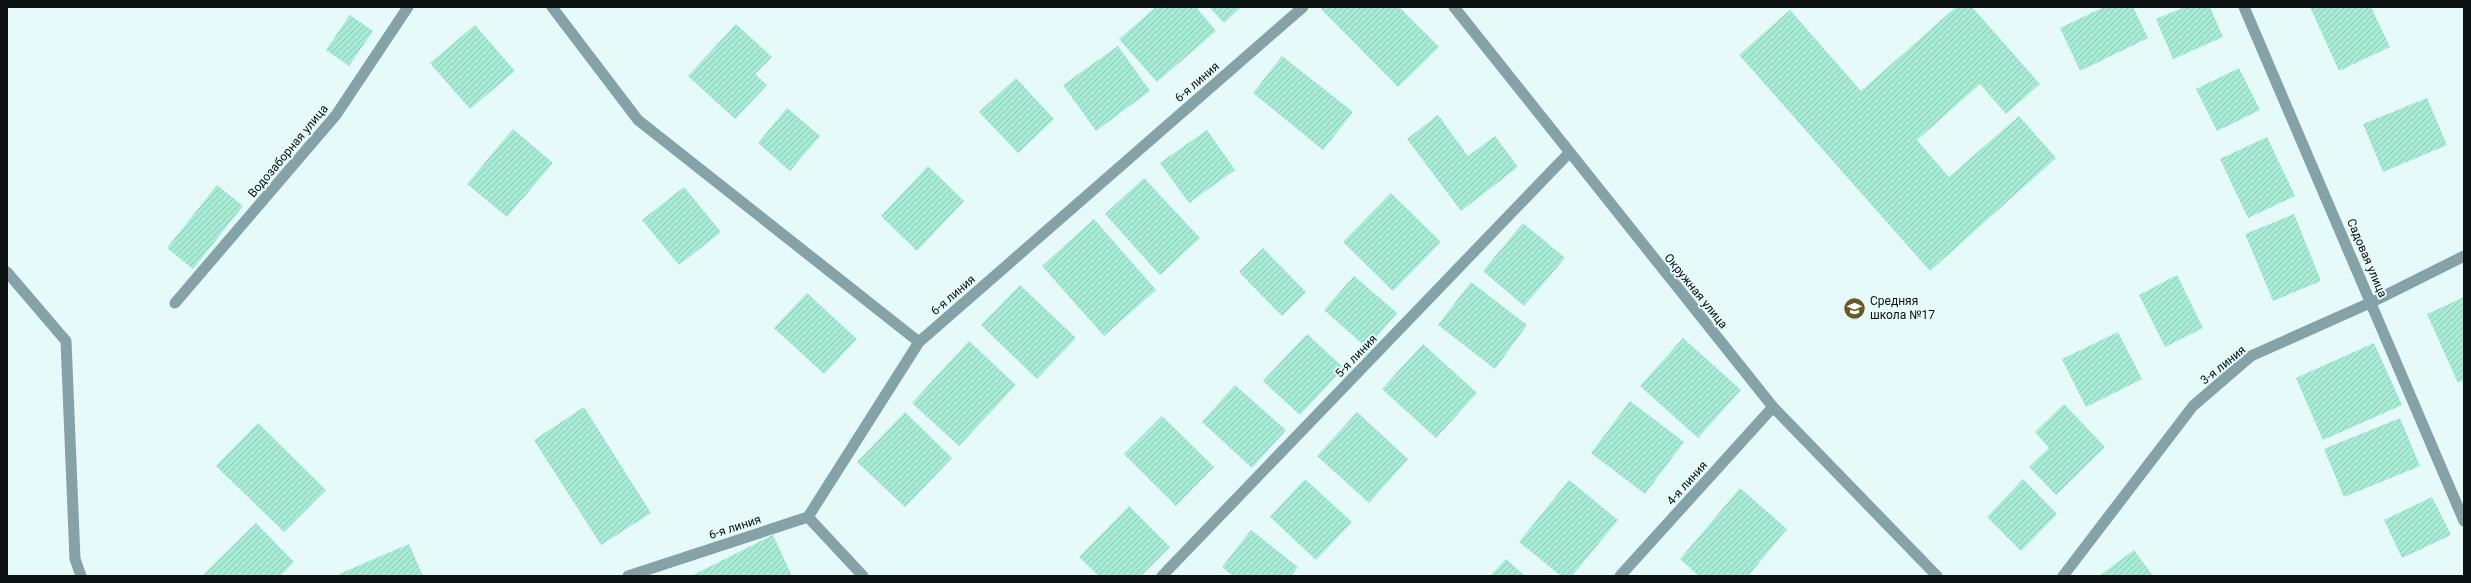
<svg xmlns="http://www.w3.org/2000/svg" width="2471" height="583" viewBox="0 0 2471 583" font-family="Roboto,sans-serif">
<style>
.building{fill:url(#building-hatch)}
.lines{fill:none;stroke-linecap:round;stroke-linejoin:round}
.service{stroke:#85a2a8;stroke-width:11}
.minor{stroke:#85a2a8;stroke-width:11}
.labels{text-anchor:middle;stroke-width:4;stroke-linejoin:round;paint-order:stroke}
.street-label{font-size:12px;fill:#0a1110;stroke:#e6faf9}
.poi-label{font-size:12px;fill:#0a1110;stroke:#e6faf9;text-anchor:start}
</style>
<defs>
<pattern id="building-hatch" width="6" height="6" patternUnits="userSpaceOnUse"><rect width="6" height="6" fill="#a7ebd5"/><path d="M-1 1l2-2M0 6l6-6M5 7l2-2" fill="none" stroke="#8ec8b6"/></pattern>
</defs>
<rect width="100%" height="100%" fill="#e6faf9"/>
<path class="building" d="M 1156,7 L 1196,7 L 1216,31 L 1157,82 L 1119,39 Z
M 1209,7 L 1241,7 L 1224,23 Z
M 1323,7 L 1399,7 L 1439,47 L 1398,87 L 1321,9 Z
M 1956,7 L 1972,7 L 2040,84 L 2006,114 L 1980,84 L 1917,140 L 1949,177 L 2019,116 L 2056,158 L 1930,271 L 1739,55 L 1790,10 L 1861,91 Z
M 2104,7 L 2133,7 L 2148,38 L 2080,71 L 2060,28 Z
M 2185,7 L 2210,7 L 2223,37 L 2173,59 L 2156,19 Z
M 2310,7 L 2371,7 L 2390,47 L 2339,71 Z
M 350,15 L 373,31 L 349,66 L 326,50 Z
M 736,24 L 772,57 L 755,74 L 767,85 L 735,119 L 688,76 Z
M 475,25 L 515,71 L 470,109 L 430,63 Z
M 1118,46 L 1150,91 L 1096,131 L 1063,85 Z
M 1282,56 L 1353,112 L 1323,150 L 1253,93 Z
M 2239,68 L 2260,110 L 2217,131 L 2196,89 Z
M 1016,78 L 1054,119 L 1018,153 L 979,112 Z
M 2427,98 L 2447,145 L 2383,172 L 2363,124 Z
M 787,108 L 820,136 L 790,171 L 758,143 Z
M 1438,115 L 1468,156 L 1495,136 L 1518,167 L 1461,211 L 1407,139 Z
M 513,129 L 553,163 L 507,217 L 467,184 Z
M 1207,130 L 1235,170 L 1189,203 L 1160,163 Z
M 2267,137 L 2295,196 L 2248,218 L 2220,159 Z
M 928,166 L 964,201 L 917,251 L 881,216 Z
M 1144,178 L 1200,238 L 1160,275 L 1105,214 Z
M 217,185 L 243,206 L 193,269 L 167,248 Z
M 684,187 L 721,232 L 679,265 L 642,220 Z
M 1391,193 L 1441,242 L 1393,291 L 1343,242 Z
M 2294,214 L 2321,281 L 2273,301 L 2245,234 Z
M 1094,219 L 1156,290 L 1104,336 L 1042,266 Z
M 1523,223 L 1565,258 L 1524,306 L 1483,271 Z
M 1263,248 L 1306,292 L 1282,316 L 1239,272 Z
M 2177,275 L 2203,328 L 2165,347 L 2139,295 Z
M 1354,276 L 1397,313 L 1367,348 L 1324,310 Z
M 1471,282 L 1527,325 L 1495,369 L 1438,325 Z
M 1020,285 L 1076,338 L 1037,379 L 981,325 Z
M 807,293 L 857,339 L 824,374 L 774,328 Z
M 2464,297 L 2464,380 L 2458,383 L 2427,314 Z
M 2118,332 L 2142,379 L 2086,407 L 2062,359 Z
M 1307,334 L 1344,368 L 1300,415 L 1263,381 Z
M 1683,338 L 1741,390 L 1698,438 L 1640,386 Z
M 969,341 L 1016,385 L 959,446 L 912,403 Z
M 2374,343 L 2402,405 L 2323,440 L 2296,378 Z
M 1423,344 L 1477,393 L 1436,438 L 1382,389 Z
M 1235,385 L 1286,430 L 1252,468 L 1202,422 Z
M 1630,401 L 1684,442 L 1645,494 L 1591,453 Z
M 2064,404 L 2105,447 L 2056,495 L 2029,467 L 2049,448 L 2035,432 Z
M 584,407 L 651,513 L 601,545 L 534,440 Z
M 905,412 L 952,458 L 905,507 L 857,462 Z
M 1357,412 L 1408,459 L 1369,503 L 1317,456 Z
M 1162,416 L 1214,467 L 1176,506 L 1124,454 Z
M 2400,418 L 2420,466 L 2344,497 L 2324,449 Z
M 258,423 L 326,490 L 284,532 L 216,466 Z
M 1305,479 L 1352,522 L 1316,560 L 1270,517 Z
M 2023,479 L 2057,514 L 2021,551 L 1987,517 Z
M 1569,480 L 1618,520 L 1572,576 L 1561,576 L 1519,542 Z
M 1740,488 L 1787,529 L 1748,576 L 1699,576 L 1680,559 Z
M 2432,497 L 2451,535 L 2402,558 L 2384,520 Z
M 1129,506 L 1170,547 L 1141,576 L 1099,576 L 1079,557 Z
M 256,523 L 294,562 L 280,576 L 202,576 Z
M 1251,530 L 1298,567 L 1291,576 L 1233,576 L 1222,567 Z
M 773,535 L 792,576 L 691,576 Z
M 409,544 L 423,576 L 340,576 L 339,574 Z
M 2134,550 L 2153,576 L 2099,576 Z
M 1506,559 L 1525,576 L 1490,576 Z"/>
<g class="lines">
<path class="service" d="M 7,272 L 66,341 L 75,559 L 81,576"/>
<path class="minor" d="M 552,7 L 638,120 L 919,342
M 1454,7 L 1773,407 L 1937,576
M 2244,7 L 2464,521
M 175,303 L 336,115 L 408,7
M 808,517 L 863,576
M 628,576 L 808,517 L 919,342 L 1303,7
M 1162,576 L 1569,153
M 1620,576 L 1773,407
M 2063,576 L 2193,406 L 2251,356 L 2372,302 L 2464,256"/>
</g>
<defs>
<symbol id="school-disc" viewBox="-11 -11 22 22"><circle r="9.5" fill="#685a27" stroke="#e6faf9"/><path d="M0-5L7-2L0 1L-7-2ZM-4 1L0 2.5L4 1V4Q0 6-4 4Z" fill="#fff"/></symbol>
</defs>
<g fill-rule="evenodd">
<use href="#school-disc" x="1842" y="296" width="25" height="25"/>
</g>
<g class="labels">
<g class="street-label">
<text transform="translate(1197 82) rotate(-41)" y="4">6-я линия</text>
<text transform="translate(288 151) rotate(-50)" y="4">Водозаборная улица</text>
<text transform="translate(2367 258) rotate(67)" y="4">Садовая улица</text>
<text transform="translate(1696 291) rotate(51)" y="4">Окружная улица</text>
<text transform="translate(953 295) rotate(-41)" y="4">6-я линия</text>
<text transform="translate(1356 356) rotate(-46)" y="4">5-я линия</text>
<text transform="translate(2223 365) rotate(-39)" y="4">3-я линия</text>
<text transform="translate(1687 483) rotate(-48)" y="4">4-я линия</text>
<text transform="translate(735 527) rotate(-18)" y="4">6-я линия</text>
</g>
<g class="poi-label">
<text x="1870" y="305">Средняя<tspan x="1870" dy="14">школа №17</tspan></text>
</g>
</g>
<rect width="2471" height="583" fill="none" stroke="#0a1110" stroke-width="16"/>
</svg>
